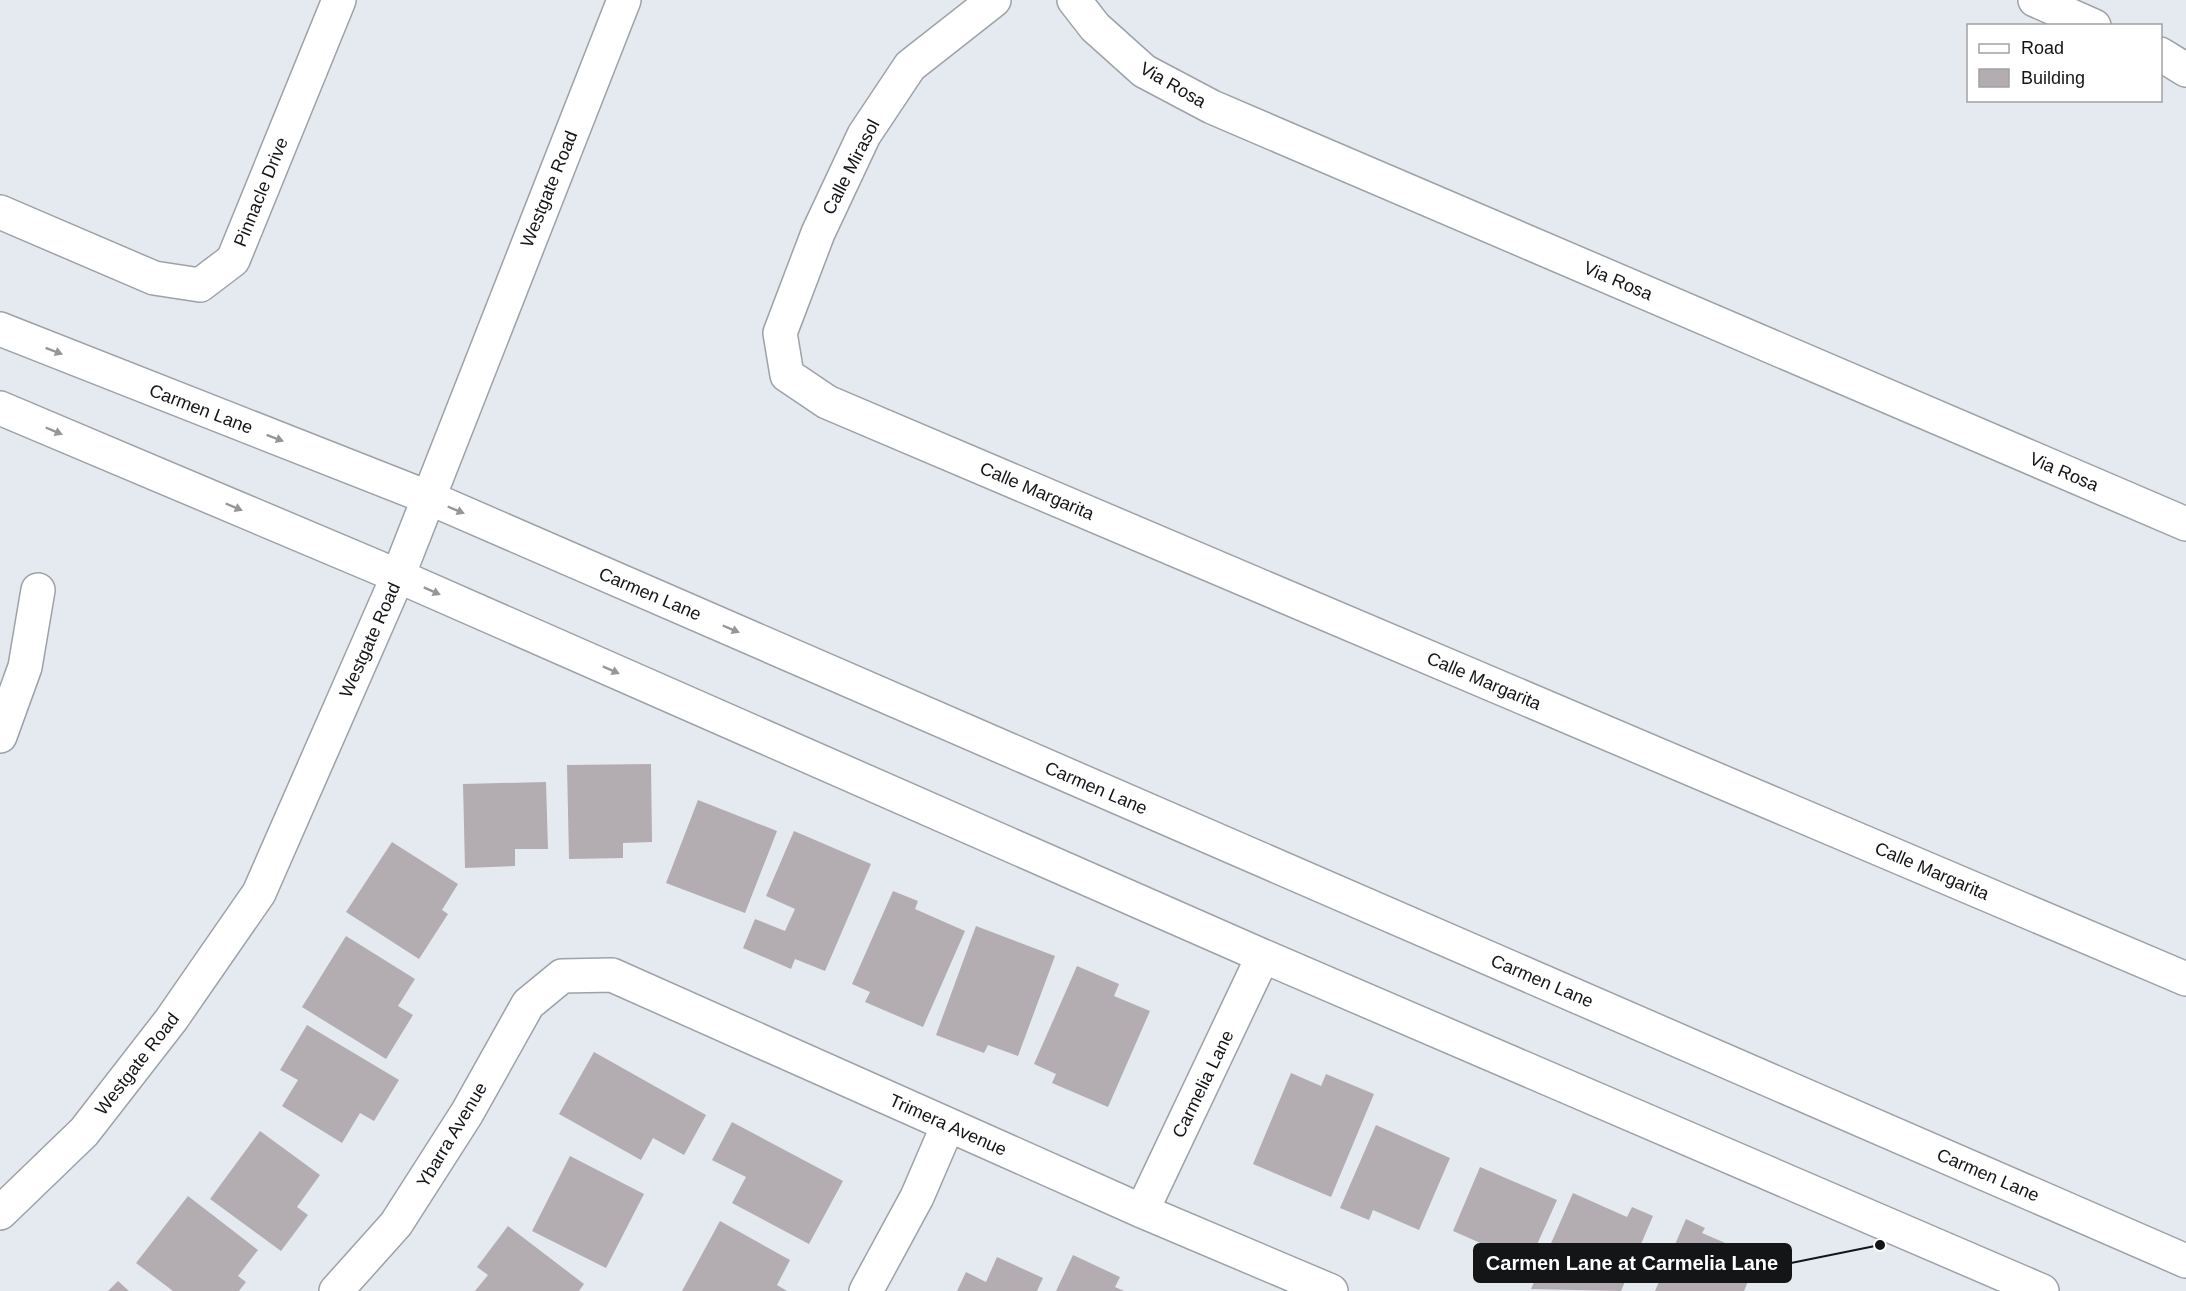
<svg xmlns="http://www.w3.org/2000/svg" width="2186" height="1291" viewBox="0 0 2186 1291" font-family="Arial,sans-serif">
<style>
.building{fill:#b3adb2}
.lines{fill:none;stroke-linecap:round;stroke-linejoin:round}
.minor-casing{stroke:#9ca2a7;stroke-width:36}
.minor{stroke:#fff;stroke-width:33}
.oneway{fill:#959697}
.labels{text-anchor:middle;stroke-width:5;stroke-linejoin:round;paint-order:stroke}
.street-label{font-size:18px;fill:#131517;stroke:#fff}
.leader{fill:none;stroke:#131517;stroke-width:2}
.callout-dot{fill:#131517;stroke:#fff;stroke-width:2}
.callout{fill:#131517;stroke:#131517;stroke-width:2}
.callout-label{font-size:20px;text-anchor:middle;font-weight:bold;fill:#fff}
</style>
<rect width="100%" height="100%" fill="#e4eaef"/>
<path class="building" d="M 651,764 L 652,842 L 623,843 L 623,858 L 569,859 L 567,765 Z
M 546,782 L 548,849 L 515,849 L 515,866 L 465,868 L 463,784 Z
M 698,800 L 777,831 L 745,913 L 666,883 Z
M 794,831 L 871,864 L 825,971 L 795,959 L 791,969 L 743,948 L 755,919 L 785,931 L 795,909 L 766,896 Z
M 392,842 L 458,884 L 442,910 L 448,914 L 419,959 L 346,912 Z
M 893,891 L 918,901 L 915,909 L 965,931 L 923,1027 L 865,1002 L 870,992 L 852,984 Z
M 976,926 L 1055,956 L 1018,1056 L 988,1045 L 984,1053 L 936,1035 Z
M 346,936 L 415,979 L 398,1006 L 413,1015 L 386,1059 L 302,1007 Z
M 1077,966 L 1119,984 L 1114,996 L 1150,1011 L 1108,1107 L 1052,1083 L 1056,1074 L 1034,1064 Z
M 307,1025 L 399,1080 L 374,1121 L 360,1113 L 342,1143 L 282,1106 L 298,1080 L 280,1070 Z
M 594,1052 L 706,1115 L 684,1155 L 653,1138 L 641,1160 L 559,1114 Z
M 1291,1073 L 1321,1086 L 1326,1074 L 1374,1094 L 1331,1197 L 1253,1164 Z
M 732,1122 L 843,1181 L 809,1244 L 732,1203 L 746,1177 L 712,1160 Z
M 1376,1125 L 1450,1158 L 1419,1230 L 1373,1210 L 1369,1220 L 1340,1208 Z
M 260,1131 L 320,1175 L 297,1207 L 308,1215 L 281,1251 L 210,1199 Z
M 570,1156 L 644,1194 L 606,1268 L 532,1231 Z
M 1480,1167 L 1557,1200 L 1522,1278 L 1478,1259 L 1485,1245 L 1453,1231 Z
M 1573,1193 L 1627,1217 L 1632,1207 L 1653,1216 L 1621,1291 L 1531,1289 Z
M 188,1196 L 258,1250 L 238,1276 L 246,1282 L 239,1291 L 173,1291 L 136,1263 Z
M 1686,1219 L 1705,1228 L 1702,1233 L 1758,1257 L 1744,1291 L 1655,1291 Z
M 720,1221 L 790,1260 L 777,1285 L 787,1291 L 682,1291 Z
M 508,1226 L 584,1284 L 579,1291 L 475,1291 L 488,1275 L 477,1267 Z
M 1073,1255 L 1120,1277 L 1115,1287 L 1124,1291 L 1056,1291 Z
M 997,1257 L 1043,1278 L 1037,1291 L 957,1291 L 966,1272 L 986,1282 Z
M 118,1281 L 129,1291 L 108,1291 Z"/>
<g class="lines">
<defs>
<path id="minor" d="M 994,0 L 910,66 L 864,135 L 818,233 L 780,333 L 787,375 L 827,402 L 2186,979
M 1074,0 L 1095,27 L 1144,71 L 1212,107 L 2186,524
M 2035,0 L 2094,26
M 2160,54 L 2186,70
M 0,212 L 154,278 L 200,285 L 233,260 L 339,0
M 0,329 L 427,497 L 2186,1261
M 0,408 L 398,576 L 1263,956 L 2042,1291
M 0,736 L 25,667 L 38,590
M 1142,1211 L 1263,956
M 0,1213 L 84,1132 L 171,1020 L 259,893 L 398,576 L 624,0
M 336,1291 L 396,1224 L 467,1113 L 528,1004 L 562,976 L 612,975 L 1142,1211 L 1331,1291
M 866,1291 L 917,1197 L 948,1125"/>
</defs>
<use href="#minor" class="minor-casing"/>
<use href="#minor" class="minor"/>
</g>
<defs><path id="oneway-solid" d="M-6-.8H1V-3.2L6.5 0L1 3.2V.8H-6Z" transform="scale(1.5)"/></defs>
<g class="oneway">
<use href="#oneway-solid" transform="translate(54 351) rotate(21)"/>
<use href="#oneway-solid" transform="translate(54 431) rotate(23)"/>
<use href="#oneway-solid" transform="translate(275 438) rotate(21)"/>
<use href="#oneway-solid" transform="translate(234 507) rotate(23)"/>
<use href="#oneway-solid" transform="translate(456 510) rotate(23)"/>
<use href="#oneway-solid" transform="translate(432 591) rotate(24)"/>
<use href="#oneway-solid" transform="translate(731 629) rotate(23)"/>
<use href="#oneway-solid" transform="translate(611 670) rotate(24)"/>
</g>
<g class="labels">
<g class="street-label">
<text transform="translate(1173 85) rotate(30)" y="6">Via Rosa</text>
<text transform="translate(851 167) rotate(-63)" y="6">Calle Mirasol</text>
<text transform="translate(549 189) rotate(-68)" y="6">Westgate Road</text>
<text transform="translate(261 192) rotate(-68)" y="6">Pinnacle Drive</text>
<text transform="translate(1618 281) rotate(23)" y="6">Via Rosa</text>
<text transform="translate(201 409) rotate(21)" y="6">Carmen Lane</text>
<text transform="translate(2064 472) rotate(23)" y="6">Via Rosa</text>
<text transform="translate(1037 491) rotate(23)" y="6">Calle Margarita</text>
<text transform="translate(650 594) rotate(23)" y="6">Carmen Lane</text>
<text transform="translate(370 640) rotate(-66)" y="6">Westgate Road</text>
<text transform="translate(1484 681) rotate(23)" y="6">Calle Margarita</text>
<text transform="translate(1096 788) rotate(23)" y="6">Carmen Lane</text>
<text transform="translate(1932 871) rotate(23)" y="6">Calle Margarita</text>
<text transform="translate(1542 981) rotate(23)" y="6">Carmen Lane</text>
<text transform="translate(137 1064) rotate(-52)" y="6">Westgate Road</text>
<text transform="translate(1203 1084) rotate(-64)" y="6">Carmelia Lane</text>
<text transform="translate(948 1125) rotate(24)" y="6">Trimera Avenue</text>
<text transform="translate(452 1135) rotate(-59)" y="6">Ybarra Avenue</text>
<text transform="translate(1988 1175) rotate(23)" y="6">Carmen Lane</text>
</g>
</g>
<path class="leader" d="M1880 1245L1791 1263"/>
<circle class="callout-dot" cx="1880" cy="1245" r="6"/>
<rect class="callout" x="1474" y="1244" width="317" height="38" rx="6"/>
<g class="callout-label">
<text x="1632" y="1270">Carmen Lane at Carmelia Lane</text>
</g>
<rect x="1967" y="24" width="195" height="78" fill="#ffffff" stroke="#a1a1a2" stroke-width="1.5"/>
<rect x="1979" y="44" width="30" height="9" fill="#ffffff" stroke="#a1a1a2" stroke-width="1.5"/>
<text x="2021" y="54" font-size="18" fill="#131517">Road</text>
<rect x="1979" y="69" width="30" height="18" fill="#b3adb2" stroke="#a1a1a2" stroke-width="1.5"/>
<text x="2021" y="84" font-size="18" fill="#131517">Building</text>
</svg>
